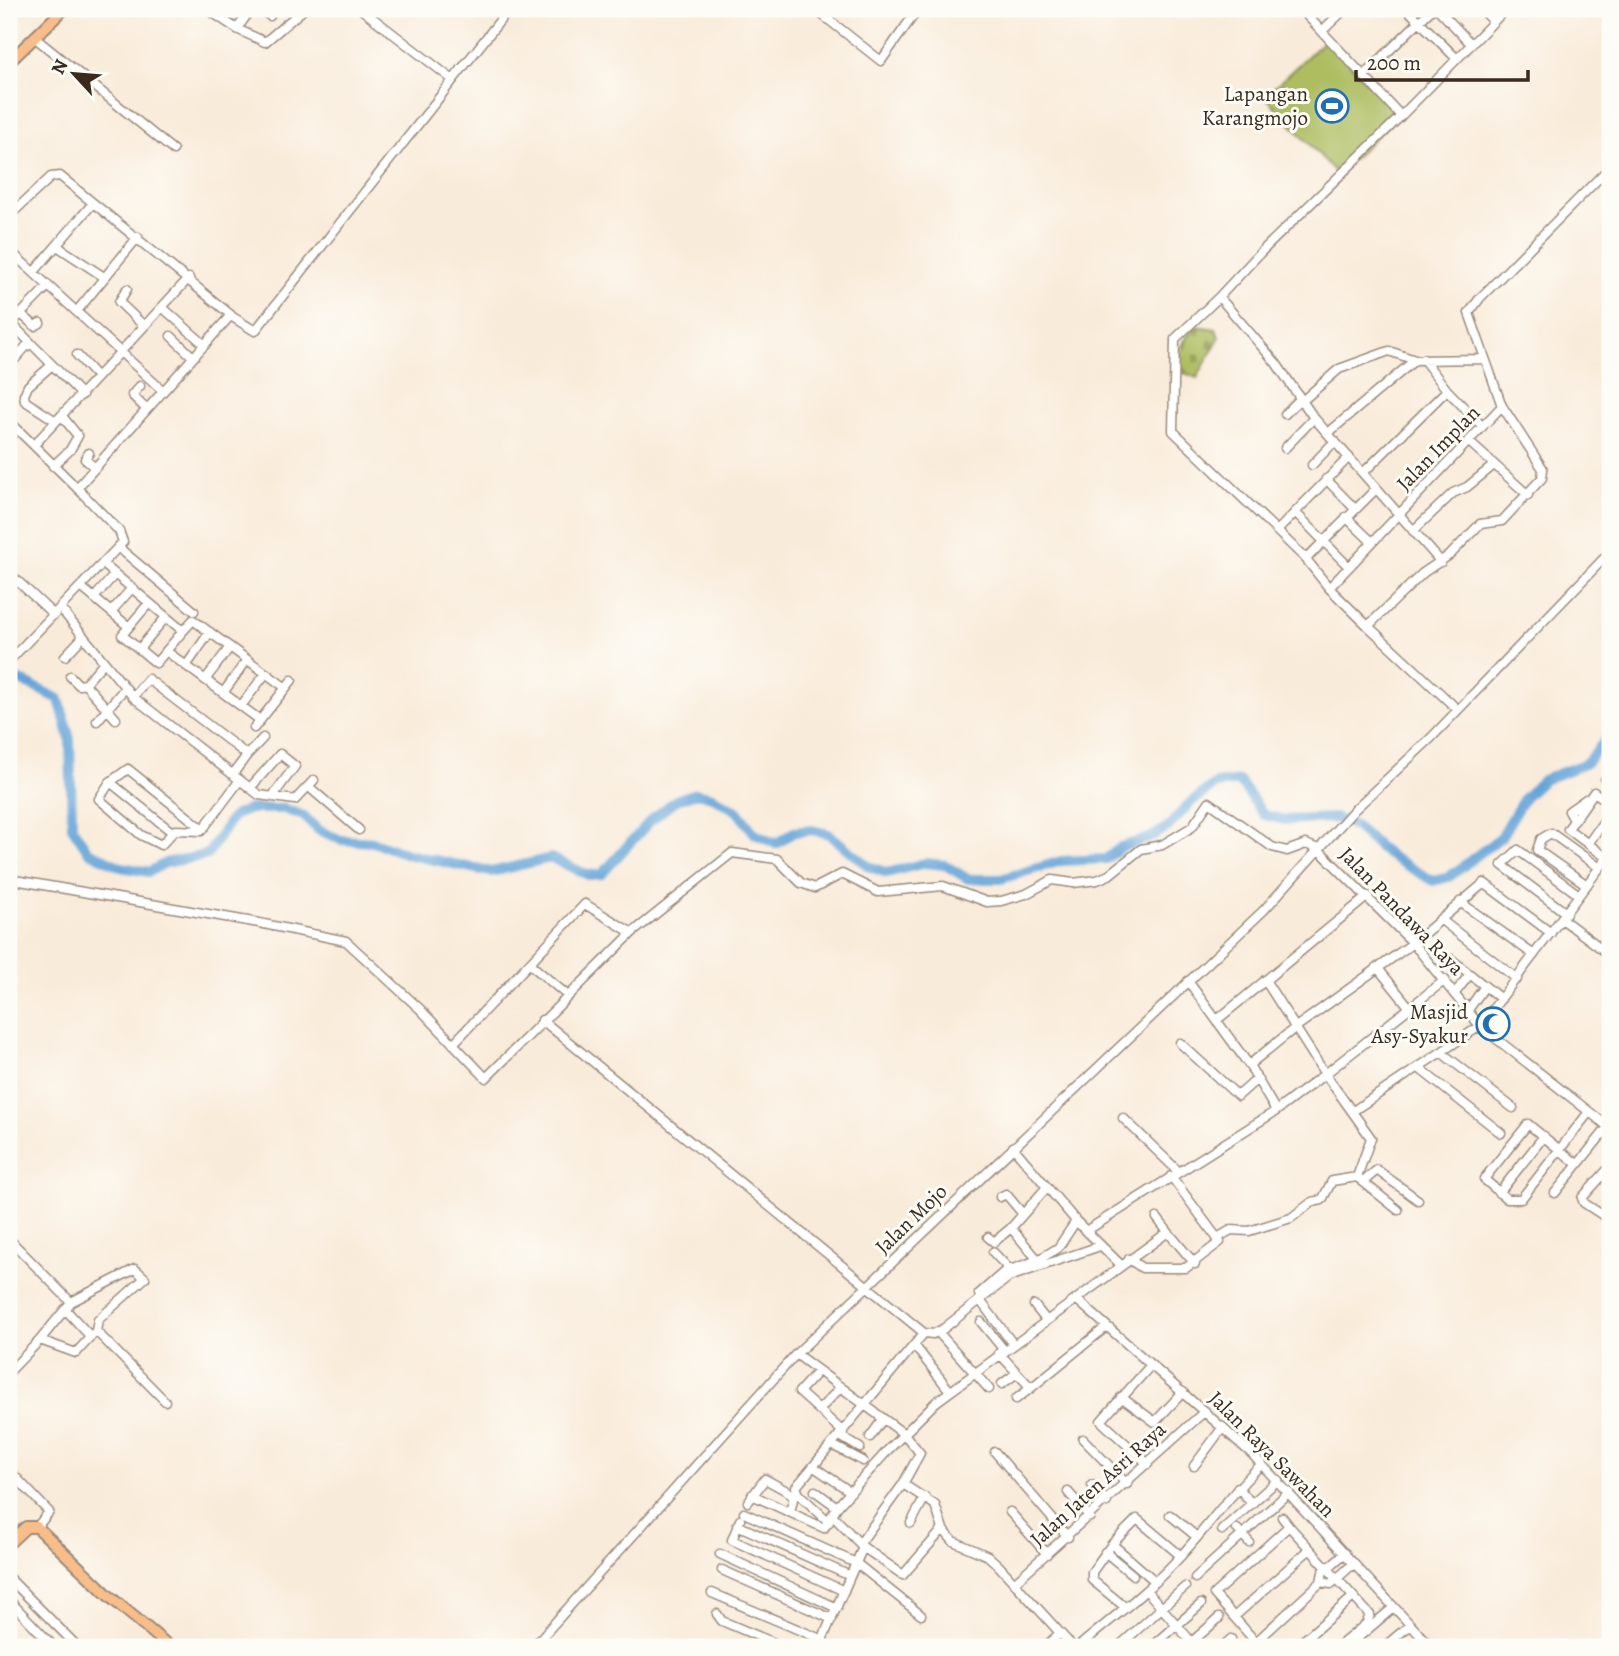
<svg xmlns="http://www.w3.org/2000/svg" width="1619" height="1656" viewBox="0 0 1619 1656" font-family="Alegreya,serif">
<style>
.green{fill:#adbd60;stroke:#74743f;stroke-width:2}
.cemetery{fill:url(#cemetery-stones);stroke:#74743f;stroke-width:2}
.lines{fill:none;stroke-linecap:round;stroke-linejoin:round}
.river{stroke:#65a4d8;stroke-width:10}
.minor-casing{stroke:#9a8a7c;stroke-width:11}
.major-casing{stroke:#9a8a7c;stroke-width:14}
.minor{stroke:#fff;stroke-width:8}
.major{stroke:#f8bd89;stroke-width:10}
.labels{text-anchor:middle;stroke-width:6;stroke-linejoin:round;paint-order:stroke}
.poi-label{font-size:21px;fill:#3b2a1e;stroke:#fdfcf7;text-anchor:end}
.street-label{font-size:21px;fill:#3b2a1e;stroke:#fdfcf7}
</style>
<defs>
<pattern id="cemetery-stones" width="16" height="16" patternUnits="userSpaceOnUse" patternTransform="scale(1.75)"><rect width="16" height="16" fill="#adbd60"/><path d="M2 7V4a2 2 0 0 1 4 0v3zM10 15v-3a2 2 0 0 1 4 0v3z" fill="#8e9a4f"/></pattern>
</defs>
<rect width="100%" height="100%" fill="#fdfcf7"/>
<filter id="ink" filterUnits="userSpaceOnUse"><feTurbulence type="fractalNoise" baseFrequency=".0143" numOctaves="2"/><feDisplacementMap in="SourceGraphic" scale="14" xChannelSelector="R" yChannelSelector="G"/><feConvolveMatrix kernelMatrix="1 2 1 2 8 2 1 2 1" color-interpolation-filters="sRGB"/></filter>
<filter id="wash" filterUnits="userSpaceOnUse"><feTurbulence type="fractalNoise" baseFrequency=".00686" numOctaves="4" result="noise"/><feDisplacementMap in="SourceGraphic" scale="28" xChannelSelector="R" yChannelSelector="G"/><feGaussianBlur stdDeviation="1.57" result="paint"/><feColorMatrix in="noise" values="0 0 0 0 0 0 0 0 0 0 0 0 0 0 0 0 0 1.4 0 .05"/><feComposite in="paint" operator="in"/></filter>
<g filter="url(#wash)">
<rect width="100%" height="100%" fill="#f9ebd9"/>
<path class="green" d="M 1326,39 L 1398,115 L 1337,174 L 1265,96 Z"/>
<path class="cemetery" d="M 1196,326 L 1216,329 L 1219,338 L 1197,378 L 1182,372 C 1174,356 1184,338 1196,326 Z"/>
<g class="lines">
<path class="river" d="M 9,675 L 59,699 L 70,739 L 72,827 L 88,851 L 121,867 L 149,872 L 165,863 L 207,855 L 233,816 L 250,809 L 284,809 L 304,816 L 318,830 L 341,840 L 373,842 L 407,854 L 491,872 L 551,858 L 588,875 L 602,874 L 650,821 L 676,800 L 696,793 L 713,797 L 737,811 L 755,834 L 776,844 L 794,832 L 812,830 L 829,834 L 868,866 L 887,873 L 925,863 L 945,865 L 968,879 L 1001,879 L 1061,861 L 1106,859 L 1121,847 L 1149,838 L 1168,827 L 1190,803 L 1216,784 L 1239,781 L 1264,815 L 1285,820 L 1335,818 L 1355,826 L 1387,854 L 1433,881 L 1449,877 L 1501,837 L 1524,798 L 1543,780 L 1586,763 L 1610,735"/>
</g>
</g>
<g filter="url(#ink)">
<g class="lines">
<defs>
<path id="minor" d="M 207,9 L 237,29 L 265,42 L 304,9
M 260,9 L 270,16
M 361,9 L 453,80
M 815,9 L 881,61 L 918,9
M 1301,9 L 1401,116 L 1506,9
M 1407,9 L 1457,59
M 1438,9 L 1471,44
M 1482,9 L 1493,21
M 827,18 L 834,9
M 237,29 L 251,9
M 1322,31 L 1345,9
M 34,37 L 173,150
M 1363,76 L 1432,9
M 1401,116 L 1260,253 L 1219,297 L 1276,363 L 1314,418 L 1441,562
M 9,216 L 51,177 L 60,176 L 231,315 L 77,488 L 119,531 L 123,542 L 9,661
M 57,246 L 104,277
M 9,250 L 162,390
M 34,272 L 93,203
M 127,289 L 119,302 L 144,326
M 1219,297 L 1175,339 L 1173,431 L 1306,559
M 162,307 L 205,345
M 77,311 L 138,237
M 21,314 L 35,326 L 40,323
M 231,316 L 255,331 L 509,9
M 12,324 L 82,395
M 9,326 L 48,286
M 171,336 L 193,357
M 77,355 L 97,377
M 1423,359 L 1447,390
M 52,365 L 28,386 L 24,395 L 25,401 L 56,421
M 9,366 L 30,342
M 140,386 L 132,395 L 146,409
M 1301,402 L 1339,369 L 1389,351 L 1415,360 L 1485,359
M 1285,414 L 1299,400
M 9,421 L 77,488
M 1328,433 L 1415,360
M 1468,441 L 1528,495
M 34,445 L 189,278
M 1285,448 L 1314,418
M 89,453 L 85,459 L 94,467
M 1312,465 L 1335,441
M 53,466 L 70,450 L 78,436 L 62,416
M 1363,473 L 1447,390 L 1482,426
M 1326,479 L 1355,509
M 1295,512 L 1349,567
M 1346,517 L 1372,542
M 1277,531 L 1349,457
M 1413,531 L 1453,493 L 1467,487 L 1494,465
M 118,547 L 194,611
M 103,564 L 183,631 L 193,620 L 286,688
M 9,573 L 54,615
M 81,587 L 129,627
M 1329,588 L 1306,559 L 1376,489
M 94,598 L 115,574
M 149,603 L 122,635 L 156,663 L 183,631
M 61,609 L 133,697 L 259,795 L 295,800 L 314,780
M 111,612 L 132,588
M 1368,626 L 1329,588 L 1502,406
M 139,649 L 166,617
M 166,651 L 260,720
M 65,656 L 83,637
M 104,662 L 85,684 L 116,719
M 186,666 L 210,632
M 70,676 L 79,685 L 85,684
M 205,680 L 230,647
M 223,693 L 247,660
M 133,697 L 148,679 L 242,751 L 247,755 L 233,774
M 241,706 L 266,673
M 1458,710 L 1368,626 L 1423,573 L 1451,554 L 1480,524 L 1502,521 L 1542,478 L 1543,469 L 1502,406 L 1469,313 L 1480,298 L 1610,167
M 97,721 L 125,688
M 254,728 L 292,680
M 247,755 L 263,738
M 1605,780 L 1610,784
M 110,782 L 172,832
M 309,787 L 359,830
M 250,788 L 280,754 L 295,766 L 272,797
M 1574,820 L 1569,811 L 1586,799
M 203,829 L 128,769 L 110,782 L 99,799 L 141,835 L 161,845 L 175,830 L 201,831 L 203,829 L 240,780
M 1588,844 L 1610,812
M 1607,858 L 1568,829 L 1594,792 L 1610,803
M 9,879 L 259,923 L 346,941 L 420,1009 L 486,1078 L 632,933 L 732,853 L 777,859 L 801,883 L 815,888 L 842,874 L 878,892 L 943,886 L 987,902 L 1001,901 L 1026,894 L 1052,880 L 1073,883 L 1097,880 L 1109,875 L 1141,849 L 1162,845 L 1192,827 L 1209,802 L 1272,847 L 1287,851 L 1306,844 L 1318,849 L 1413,943 L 1480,1026 L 1610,854
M 1587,885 L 1537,850 L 1541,839 L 1551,833 L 1600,868
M 1460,902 L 1534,955
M 1566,913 L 1502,865 L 1518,850 L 1579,895
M 1440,919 L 1517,979
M 1562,919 L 1610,955
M 1451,959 L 1501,999
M 530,964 L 568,996
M 1377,967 L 1410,1008
M 1188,981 L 1249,1065 L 1296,1027 L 1413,943 L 1484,883 L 1551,933
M 1455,993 L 1470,974
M 1468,1010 L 1485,986
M 542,1020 L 924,1333
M 1217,1020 L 1368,896
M 1180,1043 L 1238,1096 L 1257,1079
M 453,1044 L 585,904 L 632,933
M 1442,1053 L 1513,1108
M 1249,1065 L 1276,1111 L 1325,1074 L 1265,980
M 1420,1069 L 1501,1133
M 1353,1111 L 1480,1026 L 1610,1128
M 1123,1118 L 1178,1171
M 1013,1147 L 1076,1221 L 1121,1265
M 1577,1164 L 1528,1124 L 1484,1179 L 1507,1199 L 1521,1199 L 1589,1112
M 1610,1167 L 1582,1198 L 1584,1203 L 1610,1220
M 1363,1182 L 1377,1170 L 1418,1200
M 1047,1187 L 1011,1228 L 1038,1260 L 1058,1248 L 1076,1221
M 1499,1193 L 1544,1136
M 1555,1193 L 1608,1127
M 1000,1197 L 1006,1194 L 1022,1213
M 1398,1210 L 1357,1177 L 1371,1138 L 1325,1074 L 1445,980
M 1157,1218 L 1168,1232
M 1086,1231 L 1276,1111
M 988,1237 L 994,1242 L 1011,1228
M 1219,1237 L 1231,1230 L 1249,1231 L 1291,1218 L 1312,1202 L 1322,1200 L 1332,1181 L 1357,1177
M 9,1239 L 71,1302
M 993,1252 L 1010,1270
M 1129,1259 L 1142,1268 L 1186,1268 L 1220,1242 L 1171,1176
M 979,1294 L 1004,1272 L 1038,1260
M 979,1299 L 1013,1344
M 1076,1299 L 1251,1453 L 1431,1647
M 1034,1305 L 1046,1320
M 66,1310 L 90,1336
M 981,1322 L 1004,1350
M 96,1331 L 165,1401
M 938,1332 L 989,1389
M 924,1333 L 933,1334 L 943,1329 L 1009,1277 L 1100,1246
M 914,1345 L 950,1391
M 999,1353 L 1031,1388 L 1106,1327
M 796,1354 L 904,1434 L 920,1453 L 903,1484 L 861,1542
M 818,1371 L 799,1392 L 819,1410 L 841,1387
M 9,1372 L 40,1340 L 71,1302 L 135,1269 L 145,1278 L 98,1320 L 96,1331 L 76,1353 L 40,1340
M 1002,1384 L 1017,1373
M 1121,1397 L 1155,1422 L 1183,1392
M 1016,1399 L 1031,1388
M 819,1410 L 843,1432
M 840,1436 L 860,1448
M 870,1437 L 883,1419
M 1083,1439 L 1127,1484
M 832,1445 L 863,1461
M 995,1452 L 1068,1537
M 1148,1464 L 1101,1421 L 1151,1365
M 1194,1466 L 1223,1427
M 814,1467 L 851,1492
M 9,1470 L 49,1512 L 37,1527
M 903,1484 L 935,1505 L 943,1529 L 953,1541 L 988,1556 L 998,1565 L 1073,1647
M 1092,1485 L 1107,1502
M 1238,1487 L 1252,1504
M 815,1491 L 837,1507
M 1068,1492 L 1090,1517
M 752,1495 L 824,1528 L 837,1507 L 888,1450 L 936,1402 L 1168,1232 L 1195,1264
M 748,1502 L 765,1479 L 794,1495 L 790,1512
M 1010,1512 L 1047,1554
M 744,1513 L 856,1563 L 921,1615
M 1170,1515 L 1197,1537
M 1282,1517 L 1289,1526
M 740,1520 L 732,1540 L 844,1591
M 829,1522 L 799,1494 L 796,1487 L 924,1333
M 911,1523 L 925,1497
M 737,1525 L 848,1575
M 1237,1529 L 1249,1542
M 1222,1530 L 1278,1480
M 1112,1544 L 1137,1519 L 1181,1556
M 863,1547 L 903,1575 L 943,1529
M 1105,1552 L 1133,1575
M 1345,1553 L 1323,1572 L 1321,1582 L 1331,1584 L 1354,1563
M 720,1554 L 837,1608
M 722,1570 L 832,1619
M 9,1578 L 78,1647
M 1195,1578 L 1289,1492
M 1015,1582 L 1205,1411
M 1147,1591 L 1196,1647
M 712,1593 L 823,1640
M 9,1600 L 54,1647
M 1125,1607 L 1092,1580 L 1092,1572 L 1112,1544 L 1156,1582
M 717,1614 L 722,1621 L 784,1647
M 1234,1617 L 1309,1550
M 1256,1642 L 1321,1582
M 533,1647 L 796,1354 L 1264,910 L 1354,810 L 1431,738 L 1610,552
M 819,1647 L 863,1547 L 834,1517
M 1045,1647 L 1060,1633
M 1078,1647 C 1111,1619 1146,1593 1176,1561 C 1206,1530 1229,1494 1262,1464
M 1118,1647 L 1185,1587
M 1152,1647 L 1201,1604
M 1186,1647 L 1219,1618
M 1222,1647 L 1231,1639
M 1260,1647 L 1214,1594 L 1289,1526 L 1370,1615 L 1366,1624 L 1338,1647
M 1296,1647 L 1352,1598
M 1347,1647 L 1394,1607
M 1384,1647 L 1410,1625"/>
<path id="major" d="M 9,62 L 64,9
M 9,1543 L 26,1527 L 37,1527 L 109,1596 L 170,1647"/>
</defs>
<use href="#minor" class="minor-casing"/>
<use href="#major" class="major-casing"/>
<use href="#minor" class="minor"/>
<use href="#major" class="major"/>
</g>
</g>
<defs>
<symbol id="stadium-ring" viewBox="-11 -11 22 22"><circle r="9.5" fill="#fdfcf7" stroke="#1f6fb2" stroke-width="1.5"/><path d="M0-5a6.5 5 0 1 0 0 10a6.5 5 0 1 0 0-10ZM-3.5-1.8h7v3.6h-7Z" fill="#1f6fb2"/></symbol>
<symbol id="mosque-ring" viewBox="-11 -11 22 22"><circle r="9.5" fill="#fdfcf7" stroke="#1f6fb2" stroke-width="1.5"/><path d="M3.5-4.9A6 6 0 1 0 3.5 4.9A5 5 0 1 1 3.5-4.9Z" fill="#1f6fb2"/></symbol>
</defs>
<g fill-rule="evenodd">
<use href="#stadium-ring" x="1313" y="87" width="38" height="38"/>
<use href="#mosque-ring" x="1474" y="1005" width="38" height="38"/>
</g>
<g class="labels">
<g class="poi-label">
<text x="1308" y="101">Lapangan<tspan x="1308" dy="24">Karangmojo</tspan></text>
<text x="1468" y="1019">Masjid<tspan x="1468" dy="24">Asy-Syakur</tspan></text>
</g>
<g class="street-label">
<text transform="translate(1438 448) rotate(-46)" y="7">Jalan Implan</text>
<text transform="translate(1402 911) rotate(46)" y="7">Jalan Pandawa Raya</text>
<text transform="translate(911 1219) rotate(-44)" y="7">Jalan Mojo</text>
<text transform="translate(1272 1454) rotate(45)" y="7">Jalan Raya Sawahan</text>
<text transform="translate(1098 1484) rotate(-42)" y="7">Jalan Jaten Asri Raya</text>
</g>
</g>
<rect width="1619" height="1656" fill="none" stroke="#fdfcf7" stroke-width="35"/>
<g transform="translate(74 74) rotate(296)" stroke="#fdfcf7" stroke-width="5" paint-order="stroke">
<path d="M0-5L12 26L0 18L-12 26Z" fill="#3b2a1e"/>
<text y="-10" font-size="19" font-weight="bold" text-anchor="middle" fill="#3b2a1e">N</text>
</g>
<path d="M1356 70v10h172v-10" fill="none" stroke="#3b2a1e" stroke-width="3.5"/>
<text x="1367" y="70" font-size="21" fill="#3b2a1e" stroke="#fdfcf7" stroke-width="5" paint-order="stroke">200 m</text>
</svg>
